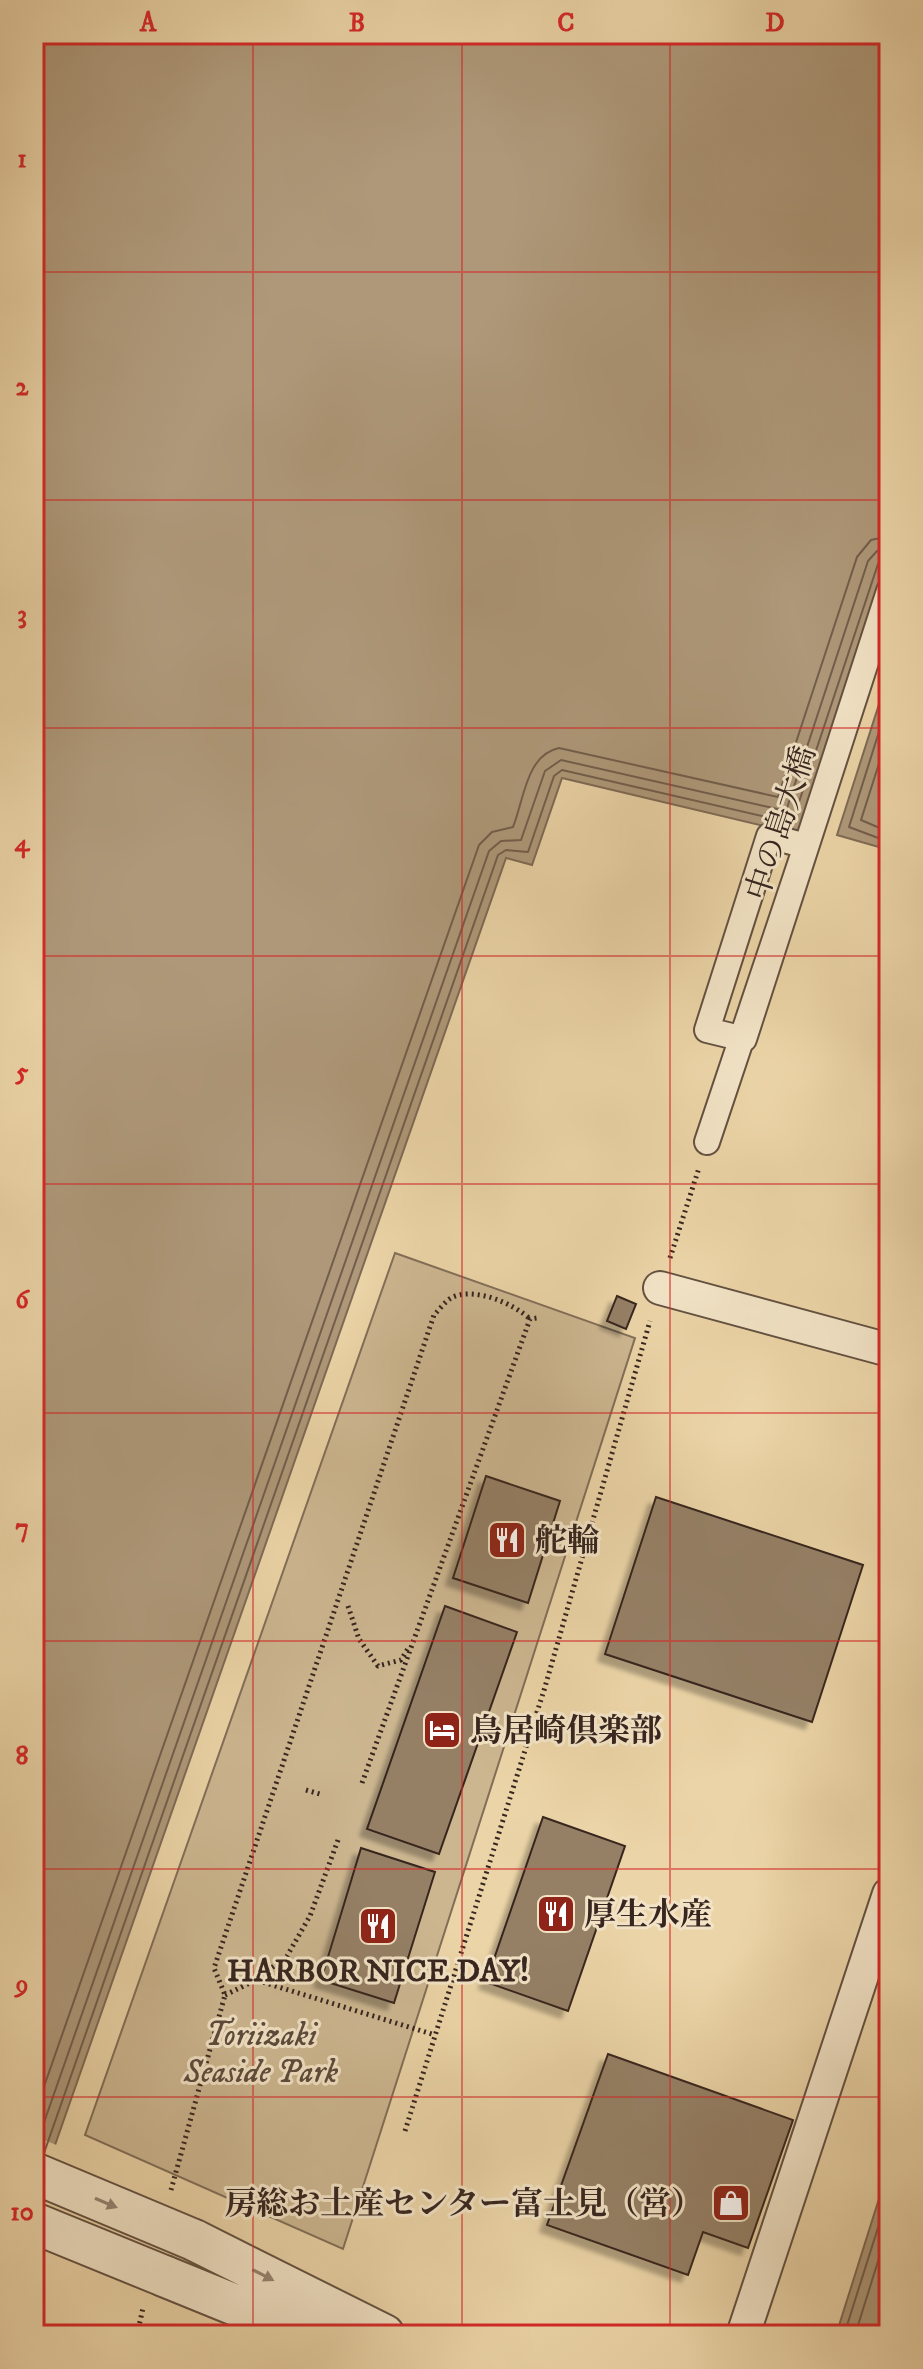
<svg xmlns="http://www.w3.org/2000/svg" width="923" height="2369" viewBox="0 0 923 2369" font-family="'IM FELL DW Pica','Noto Serif JP',serif">
<style>
.green{fill:#ccb690;stroke:#826e58;stroke-width:2}
.water{fill:#ae9879;stroke:#7e6a55;stroke-width:2}
.pier{fill:#ebd4a7}
.lines{fill:none;stroke-linecap:round;stroke-linejoin:round}
.shore{stroke:#725e4c;stroke-width:2}
.building{fill:#958066;stroke:#37251f;stroke-width:2;filter:url(#shadow)}
.pedestrian-casing{stroke:#645141;stroke-width:28}
.minor-casing{stroke:#645141;stroke-width:36}
.tertiary-casing{stroke:#645141;stroke-width:44}
.path{stroke:#37251f;stroke-width:5;stroke-dasharray:2 4;stroke-linecap:butt}
.pedestrian{stroke:#f2e3c6;stroke-width:24}
.minor{stroke:#f2e3c6;stroke-width:32}
.tertiary{stroke:#f2e3c6;stroke-width:40}
.tertiary-bridge-casing{stroke:#645141;stroke-width:44;stroke-linecap:butt}
.tertiary-bridge{stroke:#f2e3c6;stroke-width:40}
.oneway{fill:#948472}
.grid{fill:none;stroke:#d62828;stroke-width:2;stroke-opacity:0.55}
.labels{text-anchor:middle;stroke-width:6;stroke-linejoin:round;paint-order:stroke}
.street-label{font-size:32px;fill:#37251f;stroke:#f2e3c6}
.poi-label{font-size:32px;font-weight:bold;fill:#37251f;stroke:#f2e3c6;text-anchor:start}
.park-label{font-size:32px;font-style:italic;fill:#5c493b;stroke:#f2e3c6}
.neatline{fill:none;stroke:#d62828;stroke-width:3}
.grid-label{font-size:26px;text-anchor:middle;font-weight:bold;fill:#d62828}
</style>
<defs>
<filter id="shadow"><feDropShadow dx="-7" dy="7" stdDeviation="2" flood-color="#0004"/></filter>
</defs>
<rect width="100%" height="100%" fill="#ebd4a7"/>
<filter id="stains"><feTurbulence type="fractalNoise" baseFrequency=".0025" numOctaves="4"/><feColorMatrix values="0 0 0 0 .2 0 0 0 0 .09 0 0 0 0 .02 0 0 0 .5 -.17"/></filter>
<radialGradient id="worn" r=".72"><stop offset=".6" stop-color="#630" stop-opacity="0"/><stop offset="1" stop-color="#630" stop-opacity=".3"/></radialGradient>
<path class="green" d="M 395,1253 L 635,1338 L 343,2249 L 85,2135 Z"/>
<path class="water" d="M 34,34 L 889,34 L 889,555 L 798,834 L 562,778 L 532,865 L 506,858 L 34,2205 Z
M 889,673 L 889,850 L 837,835 Z
M 889,2167 L 889,2335 L 836,2335 Z"/>
<path class="pier" d="M 34,2136 L 59,2146 L 34,2209 Z"/>
<g class="lines">
<path class="shore" d="M 889,700 L 849,827 L 889,842
M 889,732 L 861,820 L 889,832
M 34,2115 L 479,845 L 492,832 L 513,827 C 524,800 526,755 559,748 L 778,797 L 857,557 L 871,540 L 889,536
M 34,2151 L 489,851 L 501,841 L 521,840 L 545,771 L 561,760 L 786,811 L 868,561 L 877,551 L 889,548
M 44,2153 L 498,855 L 506,850 L 528,852 L 554,776 L 562,770 L 792,823 L 878,564 L 889,558
M 844,2335 L 889,2193
M 855,2335 L 889,2226"/>
</g>
<path class="building" d="M 617,1296 L 636,1304 L 626,1329 L 607,1321 Z
M 486,1476 L 560,1501 L 528,1603 L 453,1578 Z
M 656,1497 L 863,1565 L 812,1722 L 605,1654 Z
M 445,1606 L 517,1632 L 439,1854 L 367,1829 Z
M 543,1817 L 625,1846 L 568,2011 L 486,1982 Z
M 361,1848 L 435,1872 L 394,2003 L 321,1980 Z
M 608,2054 L 793,2120 L 748,2248 L 703,2232 L 688,2275 L 547,2225 Z"/>
<g class="lines">
<defs>
<path id="pedestrian" d="M 707,1142 L 806,846 L 769,836 L 707,1030 L 744,1039 L 889,591"/>
<path id="minor" d="M 660,1288 L 889,1350
M 743,2335 L 889,1894"/>
<path id="tertiary" d="M 194,2240 L 384,2335
M 164,2276 L 309,2335"/>
</defs>
<use href="#pedestrian" class="pedestrian-casing"/>
<use href="#minor" class="minor-casing"/>
<use href="#tertiary" class="tertiary-casing"/>
<path class="path" d="M 670,1258 L 699,1168
M 348,1606 L 359,1639 L 378,1666 L 401,1660 L 409,1647
M 362,1783 L 530,1319 L 537,1318
M 306,1790 L 323,1795
M 338,1840 L 310,1916 L 287,1956 L 256,1980 L 435,2035
M 225,1995 L 256,1980
M 405,2131 L 545,1687 L 650,1321
M 171,2190 L 225,1995 L 214,1968 L 434,1315 C 440,1309 446,1300 453,1297 C 476,1287 514,1304 530,1319
M 137,2335 L 143,2308"/>
<use href="#pedestrian" class="pedestrian"/>
<use href="#minor" class="minor"/>
<use href="#tertiary" class="tertiary"/>
<defs>
<path id="tertiary-bridge" d="M 34,2173 L 194,2240
M 34,2223 L 164,2276"/>
</defs>
<use href="#tertiary-bridge" class="tertiary-bridge-casing"/>
<use href="#tertiary-bridge" class="tertiary-bridge"/>
</g>
<defs><path id="oneway-solid" d="M-6-.8H1V-3.2L6.5 0L1 3.2V.8H-6Z" transform="scale(2)"/></defs>
<g class="oneway">
<use href="#oneway-solid" transform="translate(106 2203) rotate(23)"/>
<use href="#oneway-solid" transform="translate(263 2275) rotate(27)"/>
</g>
<path class="grid" d="M 253,34 L 253,2335M 462,34 L 462,2335M 670,34 L 670,2335M 34,272 L 889,272M 34,500 L 889,500M 34,728 L 889,728M 34,956 L 889,956M 34,1184 L 889,1184M 34,1413 L 889,1413M 34,1641 L 889,1641M 34,1869 L 889,1869M 34,2097 L 889,2097"/>
<defs>
<symbol id="restaurant-square" viewBox="-11 -11 22 22"><rect x="-9" y="-9" width="18" height="18" rx="4" fill="#8f2418" stroke="#f2e3c6"/><path d="M-5-6h1v4h1v-4h1v4h1v-4h1v5L-1.5 .5V6h-2V.5L-5-1ZM5-6V6H3V1.5H1.5Q1.5-4 5-6Z" fill="#fff"/></symbol>
<symbol id="hotel-square" viewBox="-11 -11 22 22"><rect x="-9" y="-9" width="18" height="18" rx="4" fill="#8f2418" stroke="#f2e3c6"/><path d="M-6-4.5h1.5V1H6V5H4.5V3h-9V5H-6ZM-4 0a1.8 1.8 0 1 1 3.6 0ZM.5 0V-2.5h3Q6-2.5 6 0Z" fill="#fff"/></symbol>
<symbol id="shop-square" viewBox="-11 -11 22 22"><rect x="-9" y="-9" width="18" height="18" rx="4" fill="#8f2418" stroke="#f2e3c6"/><path d="M-5-2.5h2.3a2.7 3.5 0 0 1 5.4 0H5L5.5 6h-11ZM-1.5-2.5h3a1.5 2.3 0 0 0-3 0Z" fill="#fff"/></symbol>
</defs>
<g fill-rule="evenodd">
<use href="#restaurant-square" x="485" y="1518" width="44" height="44"/>
<use href="#hotel-square" x="420" y="1708" width="44" height="44"/>
<use href="#restaurant-square" x="534" y="1892" width="44" height="44"/>
<use href="#restaurant-square" x="356" y="1904" width="44" height="44"/>
<use href="#shop-square" x="709" y="2181" width="44" height="44"/>
</g>
<g class="labels">
<g class="street-label">
<text transform="translate(780 823) rotate(-72)" y="11">中の島大橋</text>
</g>
<g class="poi-label">
<text x="535" y="1551">舵輪</text>
<text x="470" y="1741">鳥居崎倶楽部</text>
<text x="584" y="1925">厚生水産</text>
<text x="378" y="1981" text-anchor="middle">HARBOR NICE DAY!</text>
<text x="703" y="2214" text-anchor="end">房総お土産センター富士見（営）</text>
</g>
<g class="park-label">
<text x="261" y="2045">Toriizaki<tspan x="261" dy="37">Seaside Park</tspan></text>
</g>
</g>
<rect width="923" height="2369" fill="none" stroke="#ebd4a7" stroke-width="88"/>
<rect x="44" y="44" width="835" height="2281" class="neatline"/>
<g class="grid-label">
<text x="148" y="31">A</text>
<text x="357" y="31">B</text>
<text x="566" y="31">C</text>
<text x="775" y="31">D</text>
<text x="22" y="167">1</text>
<text x="22" y="395">2</text>
<text x="22" y="623">3</text>
<text x="22" y="851">4</text>
<text x="22" y="1080">5</text>
<text x="22" y="1308">6</text>
<text x="22" y="1536">7</text>
<text x="22" y="1764">8</text>
<text x="22" y="1992">9</text>
<text x="22" y="2220">10</text>
</g>
<rect width="100%" height="100%" filter="url(#stains)"/>
<rect width="100%" height="100%" fill="url(#worn)"/>
</svg>
